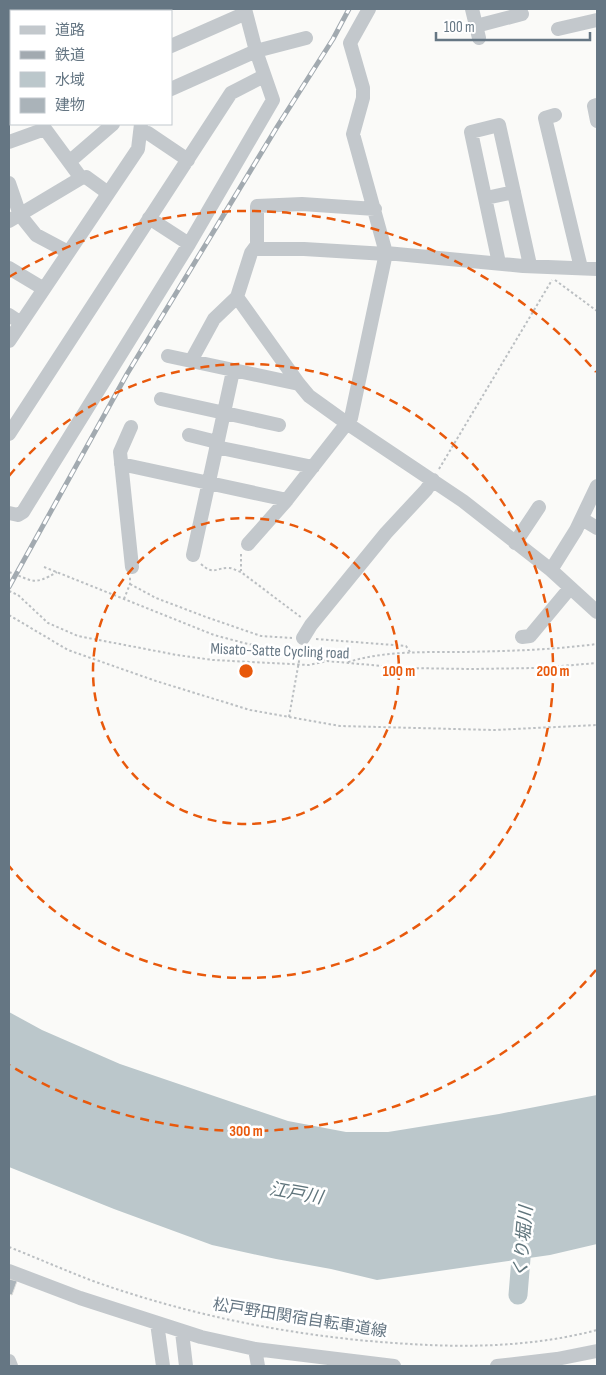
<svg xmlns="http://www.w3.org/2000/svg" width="606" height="1375" viewBox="0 0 606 1375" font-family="'Sofia Sans Condensed','Noto Sans JP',sans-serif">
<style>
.water{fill:#bbc7cb}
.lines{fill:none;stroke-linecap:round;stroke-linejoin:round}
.river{stroke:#bbc7cb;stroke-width:19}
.building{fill:#aab3b9;stroke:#dcdcda}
.path{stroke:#bbbfc2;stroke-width:2;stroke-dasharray:2.5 2.5;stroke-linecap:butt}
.minor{stroke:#c3c8cc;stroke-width:14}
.rail-casing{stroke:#a2aab0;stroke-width:5}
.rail{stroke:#fff;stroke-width:3;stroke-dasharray:9;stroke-linecap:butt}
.ring{fill:none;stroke:#e8590c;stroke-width:2.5;stroke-dasharray:9 6}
.labels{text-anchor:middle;stroke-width:5;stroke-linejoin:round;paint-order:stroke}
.street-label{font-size:16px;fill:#657683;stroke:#fff}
.water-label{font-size:18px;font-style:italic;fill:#60757c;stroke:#fff}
.centre{fill:#e8590c;stroke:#fff;stroke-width:2.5}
.ring-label{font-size:15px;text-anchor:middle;font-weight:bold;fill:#e8590c;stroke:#fff;stroke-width:5;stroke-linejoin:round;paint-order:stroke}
</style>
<rect width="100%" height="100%" fill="#fafaf8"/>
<path class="water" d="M 9,1012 L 42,1030 L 120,1064 L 288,1121 L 346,1132 L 388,1132 L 499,1114 L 597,1095 L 597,1244 L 550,1255 L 377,1280 L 331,1269 L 276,1259 L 212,1245 L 114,1209 L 9,1167 Z"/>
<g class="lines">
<path class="river" d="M 518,1295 L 523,1234"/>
</g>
<path class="building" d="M 9,1279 L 17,1281 L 12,1295 L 9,1294 Z"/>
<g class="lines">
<path class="path" d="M 555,280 L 597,311
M 439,469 L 552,280
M 241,554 L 241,571
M 201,564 C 214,576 217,567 229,568 C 233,568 237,571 241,572 L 302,618
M 44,567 L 214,635 L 244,643 L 325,660
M 9,572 C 34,581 33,586 57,572
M 130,584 L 156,598 L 206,617 L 261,636 L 292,638
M 9,591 L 18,595 L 48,623 L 78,636 L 177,655 L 213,660 L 309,665 L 327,661 L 404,668 L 471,669 L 537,668 L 597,663
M 124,599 L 130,584 L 130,577
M 9,615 L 68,650 L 156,681 L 250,710 L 340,726 L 494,730 L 597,725
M 316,639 L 406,646 L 410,652
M 348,662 C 384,651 424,652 462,652 C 508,651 552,650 597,644
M 289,717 L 301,650
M 9,1247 C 37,1258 64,1270 93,1281 C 194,1317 302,1338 410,1344 C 472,1348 537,1346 597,1330"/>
<path class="minor" d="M 146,9 L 146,11
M 472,9 L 479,38
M 48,11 L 59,9
M 9,21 L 11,20
M 476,26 L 522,14
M 558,29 L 597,20
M 171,46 L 246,13
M 9,78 L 11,78
M 171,89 L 256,51 L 306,38
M 597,105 L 594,106 L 597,121
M 555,115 L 545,118 L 581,268
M 140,133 L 148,133 L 188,160
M 9,142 L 45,129 L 81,178
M 69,162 L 113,124
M 9,183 L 20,215 L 36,235 L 68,252
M 486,198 L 514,192
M 149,218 L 189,244
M 9,221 L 81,178 L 86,177 L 108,193
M 254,249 L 304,249 L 386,254
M 386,253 L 523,266 L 597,269
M 499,263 L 471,132 L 499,125 L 530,265
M 9,268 L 44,289
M 237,297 L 299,384 L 309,396 L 348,424 L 463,501 L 551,570 L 597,612
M 9,315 L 21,323
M 9,341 L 138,149 L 141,124
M 168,356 L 299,384
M 191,361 L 214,319 L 237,297 L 251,253 L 257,245 L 257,206 L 302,204 L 375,209
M 161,399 L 279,425
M 131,427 L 120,452 L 132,567
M 9,434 L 231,93 L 264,76
M 189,435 L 217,442
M 216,447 L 313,467
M 121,464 L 287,500
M 9,513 L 18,515 L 23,512 L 189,244 L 273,100 L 256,51 L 245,9
M 582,519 L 597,528
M 515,543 L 539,507
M 248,544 L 286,501 L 351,418 L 386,253 L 353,134 L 363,98 L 363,88 L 350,43 L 369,9
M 193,555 L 233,371
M 551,570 L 576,530 L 597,486
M 522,637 L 530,636 L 570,588
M 303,638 L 311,625 L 386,533 L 426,490 L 433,480
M 9,1271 L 80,1298 L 201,1337 L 255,1349 L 394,1366
M 157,1323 L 163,1366
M 182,1332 L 186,1366
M 255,1349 L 258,1366
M 9,1361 L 11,1366
M 497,1366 L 557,1359 L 597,1351"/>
<defs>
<path id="rail" d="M 9,587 L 127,374 L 277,127 L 333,39 L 349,9"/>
</defs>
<use href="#rail" class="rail-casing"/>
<use href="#rail" class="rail"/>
</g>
<g class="ring">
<circle cx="246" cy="671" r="153"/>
<path d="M9 476A307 307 0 1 1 9 866"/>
<path d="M596 970A460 460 0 0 1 9 1065M9 277A460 460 0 0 1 596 372"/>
</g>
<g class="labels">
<g class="street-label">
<text transform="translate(280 650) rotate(2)" y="6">Misato-Satte Cycling road</text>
<text transform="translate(300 1317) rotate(9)" y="6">松戸野田関宿自転車道線</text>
</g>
<g class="water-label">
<text transform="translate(296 1193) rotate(10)" y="6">江戸川</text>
<text transform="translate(523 1242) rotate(-85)" y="6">くり堀川</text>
</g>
</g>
<circle cx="246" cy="671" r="8" class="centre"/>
<g class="ring-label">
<text x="399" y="676">100 m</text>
<text x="553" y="676">200 m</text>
<text x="246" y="1136">300 m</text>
</g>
<rect width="606" height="1375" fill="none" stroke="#657683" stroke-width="20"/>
<rect x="10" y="10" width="162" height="115" fill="#ffffff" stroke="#c1c8cd"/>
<rect x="20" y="26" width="25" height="8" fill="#c3c8cc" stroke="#c1c8cd"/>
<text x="55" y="35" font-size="15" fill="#657683">道路</text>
<rect x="20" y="51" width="25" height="8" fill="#a2aab0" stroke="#c1c8cd"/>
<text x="55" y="60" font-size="15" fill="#657683">鉄道</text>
<rect x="20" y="72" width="25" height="15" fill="#bbc7cb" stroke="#c1c8cd"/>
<text x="55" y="85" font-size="15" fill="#657683">水域</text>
<rect x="20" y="98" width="25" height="15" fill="#aab3b9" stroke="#c1c8cd"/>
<text x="55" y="110" font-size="15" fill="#657683">建物</text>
<path d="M436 32v8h154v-8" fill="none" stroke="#657683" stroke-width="2.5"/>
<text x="444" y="32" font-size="15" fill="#657683" stroke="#ffffff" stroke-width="4" paint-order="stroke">100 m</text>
</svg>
